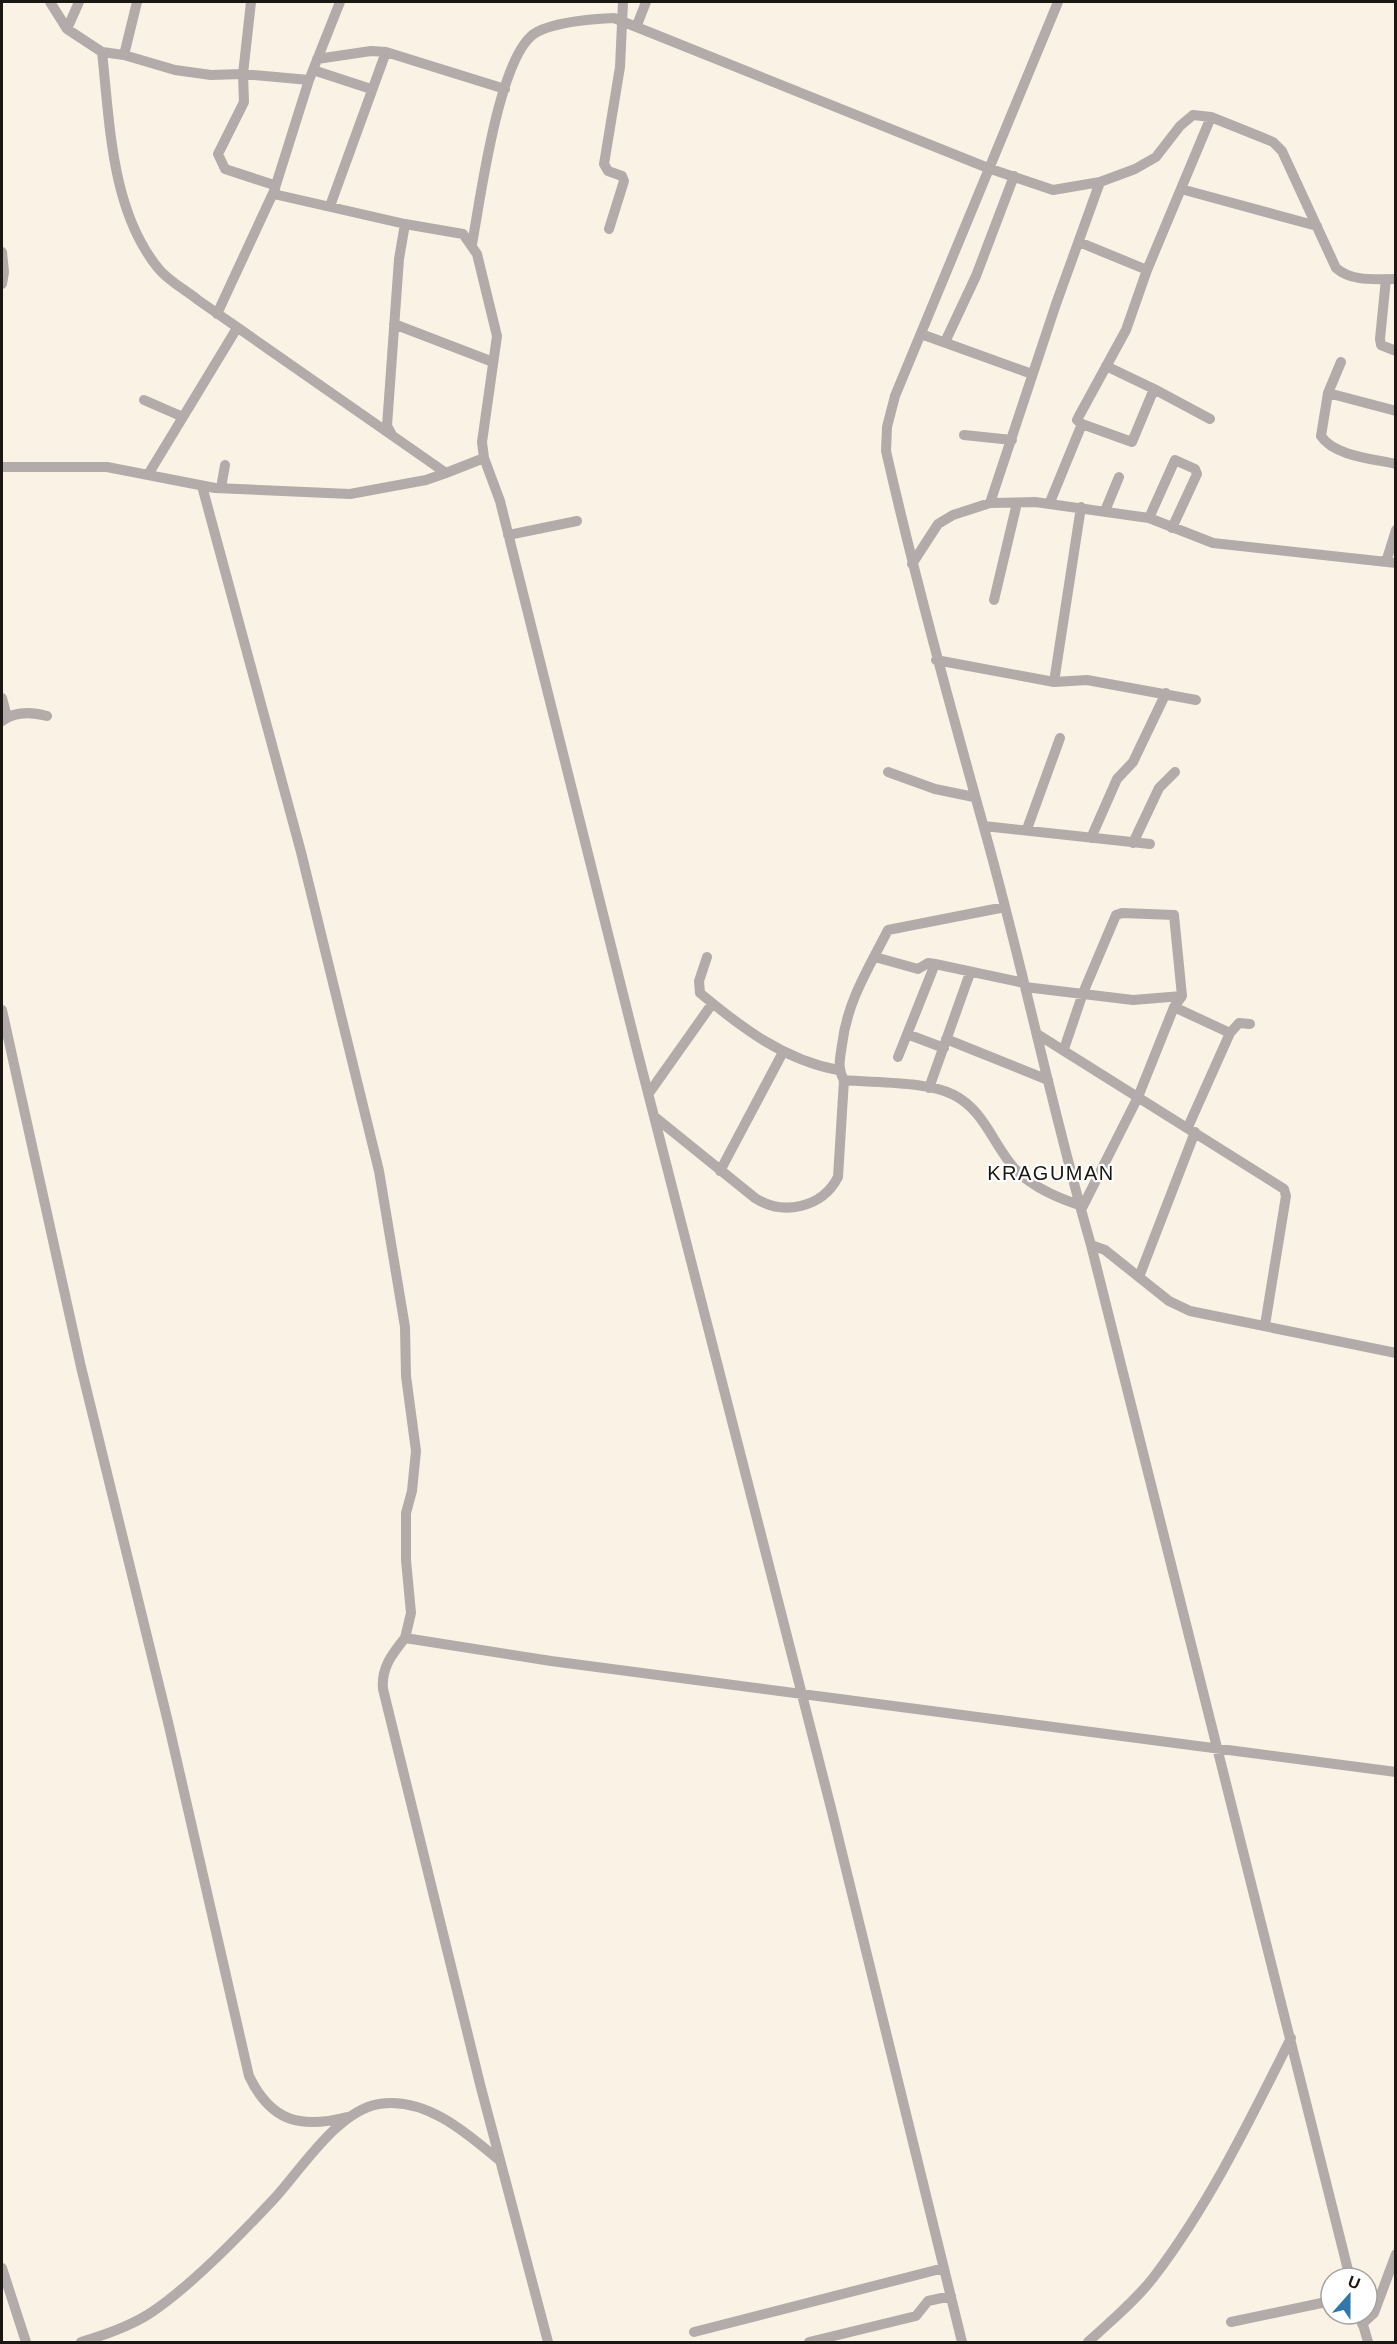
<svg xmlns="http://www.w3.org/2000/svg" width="1397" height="2344" viewBox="0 0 1397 2344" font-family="Helvetica,sans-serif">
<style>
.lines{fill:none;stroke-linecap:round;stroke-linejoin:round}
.minor{stroke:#b2abaa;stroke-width:10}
.labels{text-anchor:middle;stroke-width:4.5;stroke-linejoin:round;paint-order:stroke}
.quarter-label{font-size:20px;letter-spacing:1.5px;fill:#1b1813;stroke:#fff}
</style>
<rect width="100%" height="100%" fill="#faf2e5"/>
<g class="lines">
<path class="minor" d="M 50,2 L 67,29 L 102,52 L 124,55 L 175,70 L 211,75 L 243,74 L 309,80
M 251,2 L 243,74 L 244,102 L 218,154 L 225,169 L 274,185
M 340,2 L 309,80 L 274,191 L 278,195 L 405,224 L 463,234 L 477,254 L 497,336 L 482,442 L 484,458 L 500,501 L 637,1050 L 831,1808 L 962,2342
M 1058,2 L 895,396 L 887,427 L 886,451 C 915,578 949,702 984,828 C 1023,966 1051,1107 1091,1245 L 1350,2278
M 637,25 L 646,2
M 67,29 L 79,2
M 102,52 C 110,124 111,210 158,268 C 168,281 186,290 198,300 L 446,473 L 484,458
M 124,55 L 137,2
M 317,59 L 371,51 L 386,52 L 505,89
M 313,70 L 371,89
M 1181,189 L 1317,226
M 330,206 L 386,52
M 609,229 L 624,181 L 622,176 L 608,171 L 604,164 L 620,67 L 623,2
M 1079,242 L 1147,270
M 472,244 C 480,202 499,51 537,32 C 556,22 592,19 614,18 L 988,168 L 1053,190 L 1100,182 L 1135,169 L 1156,157 L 1180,126 L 1193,115 L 1211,117 L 1261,137 L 1273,142 L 1282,151 L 1336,268 C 1352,282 1375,279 1396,279
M 2,252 L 4,272 L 2,284
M 1386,279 L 1380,339 L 1381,345 L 1396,351
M 217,314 L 274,191
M 394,324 L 493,362
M 921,334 L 1032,374
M 945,342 L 976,276 L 1014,176
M 1341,362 L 1328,393 L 1321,436 C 1334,456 1374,459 1396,464
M 1106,366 L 1154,389 L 1210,419
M 1328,393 L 1396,411
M 144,400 L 183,417
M 1082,424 L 1132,442 L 1154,389
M 392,435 L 387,426 L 399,259 L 405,224
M 964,435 L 1012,440
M 2,467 L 107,467 L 215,488 L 350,494 L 426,480 L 446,473
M 149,473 L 237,328
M 202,486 L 301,852 L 379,1171 L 405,1327 L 406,1376 L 416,1451 L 412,1491 L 406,1513 L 406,1560 L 411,1613 L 405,1638
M 221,488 L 225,465
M 1050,502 L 1082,424 L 1077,420 L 1079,416 L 1126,330 L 1147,270 L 1211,117
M 990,503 L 1056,304 L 1100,182
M 1105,511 L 1119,477
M 1149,518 L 1175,460 L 1195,469 L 1197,474 L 1172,528
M 508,535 L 577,521
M 1386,562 L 1396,530
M 912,564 L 938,524 L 953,515 L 990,503 L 1035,502 L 1149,518 L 1213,543 L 1396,563
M 994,600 L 1017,503
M 936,660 L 1054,682 L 1087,680 L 1196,700
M 1054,682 L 1081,507
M 2,698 L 7,717
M 2,721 C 15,711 32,712 47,716
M 888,772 L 935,789 L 974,797
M 984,826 L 1150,844
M 1027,829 L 1060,738
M 1091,838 L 1117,779 L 1133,762 L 1166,693
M 1133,843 L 1159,788 L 1175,772
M 707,957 L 699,981 L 700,993 C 742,1028 784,1060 838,1070
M 875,957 L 918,969 L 928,963 L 935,964 L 1024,983
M 1025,987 L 1133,1000 L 1182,996
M 1174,1007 L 1230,1033
M 2,1010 L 81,1367 L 168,1722 L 249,2076 C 271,2122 301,2129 347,2117
M 907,1034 L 944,1048
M 1037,1034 L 1284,1189 L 1286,1196 L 1265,1325
M 946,1039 L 1048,1080
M 1064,1049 L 1083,993 L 1116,915 L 1122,913 L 1174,915 L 1182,996 L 1174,1007 L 1138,1097 L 1081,1210
M 898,1057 L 935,964
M 844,1080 C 837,1068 840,1059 842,1045 C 847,1002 868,969 888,930 L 1005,907
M 929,1088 L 970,973
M 649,1093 L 712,1004
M 656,1118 L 755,1198 C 783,1216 822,1208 838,1177 L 844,1080 C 875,1083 928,1081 954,1095 C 985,1111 993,1145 1015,1169 C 1031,1186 1058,1198 1079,1205
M 1188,1127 L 1230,1033 L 1239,1023 L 1250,1024
M 720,1171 L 782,1054
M 1091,1245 L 1105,1250 L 1169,1301 L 1190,1311 L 1396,1353
M 1139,1277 L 1195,1132
M 2,2268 L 26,2342
M 1360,2314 L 1368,2342
M 1231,2322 L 1331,2301
M 1362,2324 L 1374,2313 L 1396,2254
M 694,2332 L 944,2268
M 81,2342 C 105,2335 131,2326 152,2312 C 193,2284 239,2236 273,2200 C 301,2170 337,2111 379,2104 C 425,2096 467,2133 499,2160
M 548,2342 L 480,2084 L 383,1689 C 381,1668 392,1654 405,1638 L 551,1661 L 1396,1772
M 809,2342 L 916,2316 L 928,2301 L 951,2296
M 1088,2342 C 1110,2322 1135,2301 1153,2278 C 1209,2205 1250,2120 1291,2038"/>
</g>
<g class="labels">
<g class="quarter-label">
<text x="1051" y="1180">KRAGUMAN</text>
</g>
</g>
<rect width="1397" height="2344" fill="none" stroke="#1b1813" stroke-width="6"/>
<g transform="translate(1349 2296) rotate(21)"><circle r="28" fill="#ffffff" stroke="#a4a3a1" stroke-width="1.5"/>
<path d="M0-4.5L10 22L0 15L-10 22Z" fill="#3077ab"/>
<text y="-9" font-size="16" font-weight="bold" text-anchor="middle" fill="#1b1813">U</text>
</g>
</svg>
